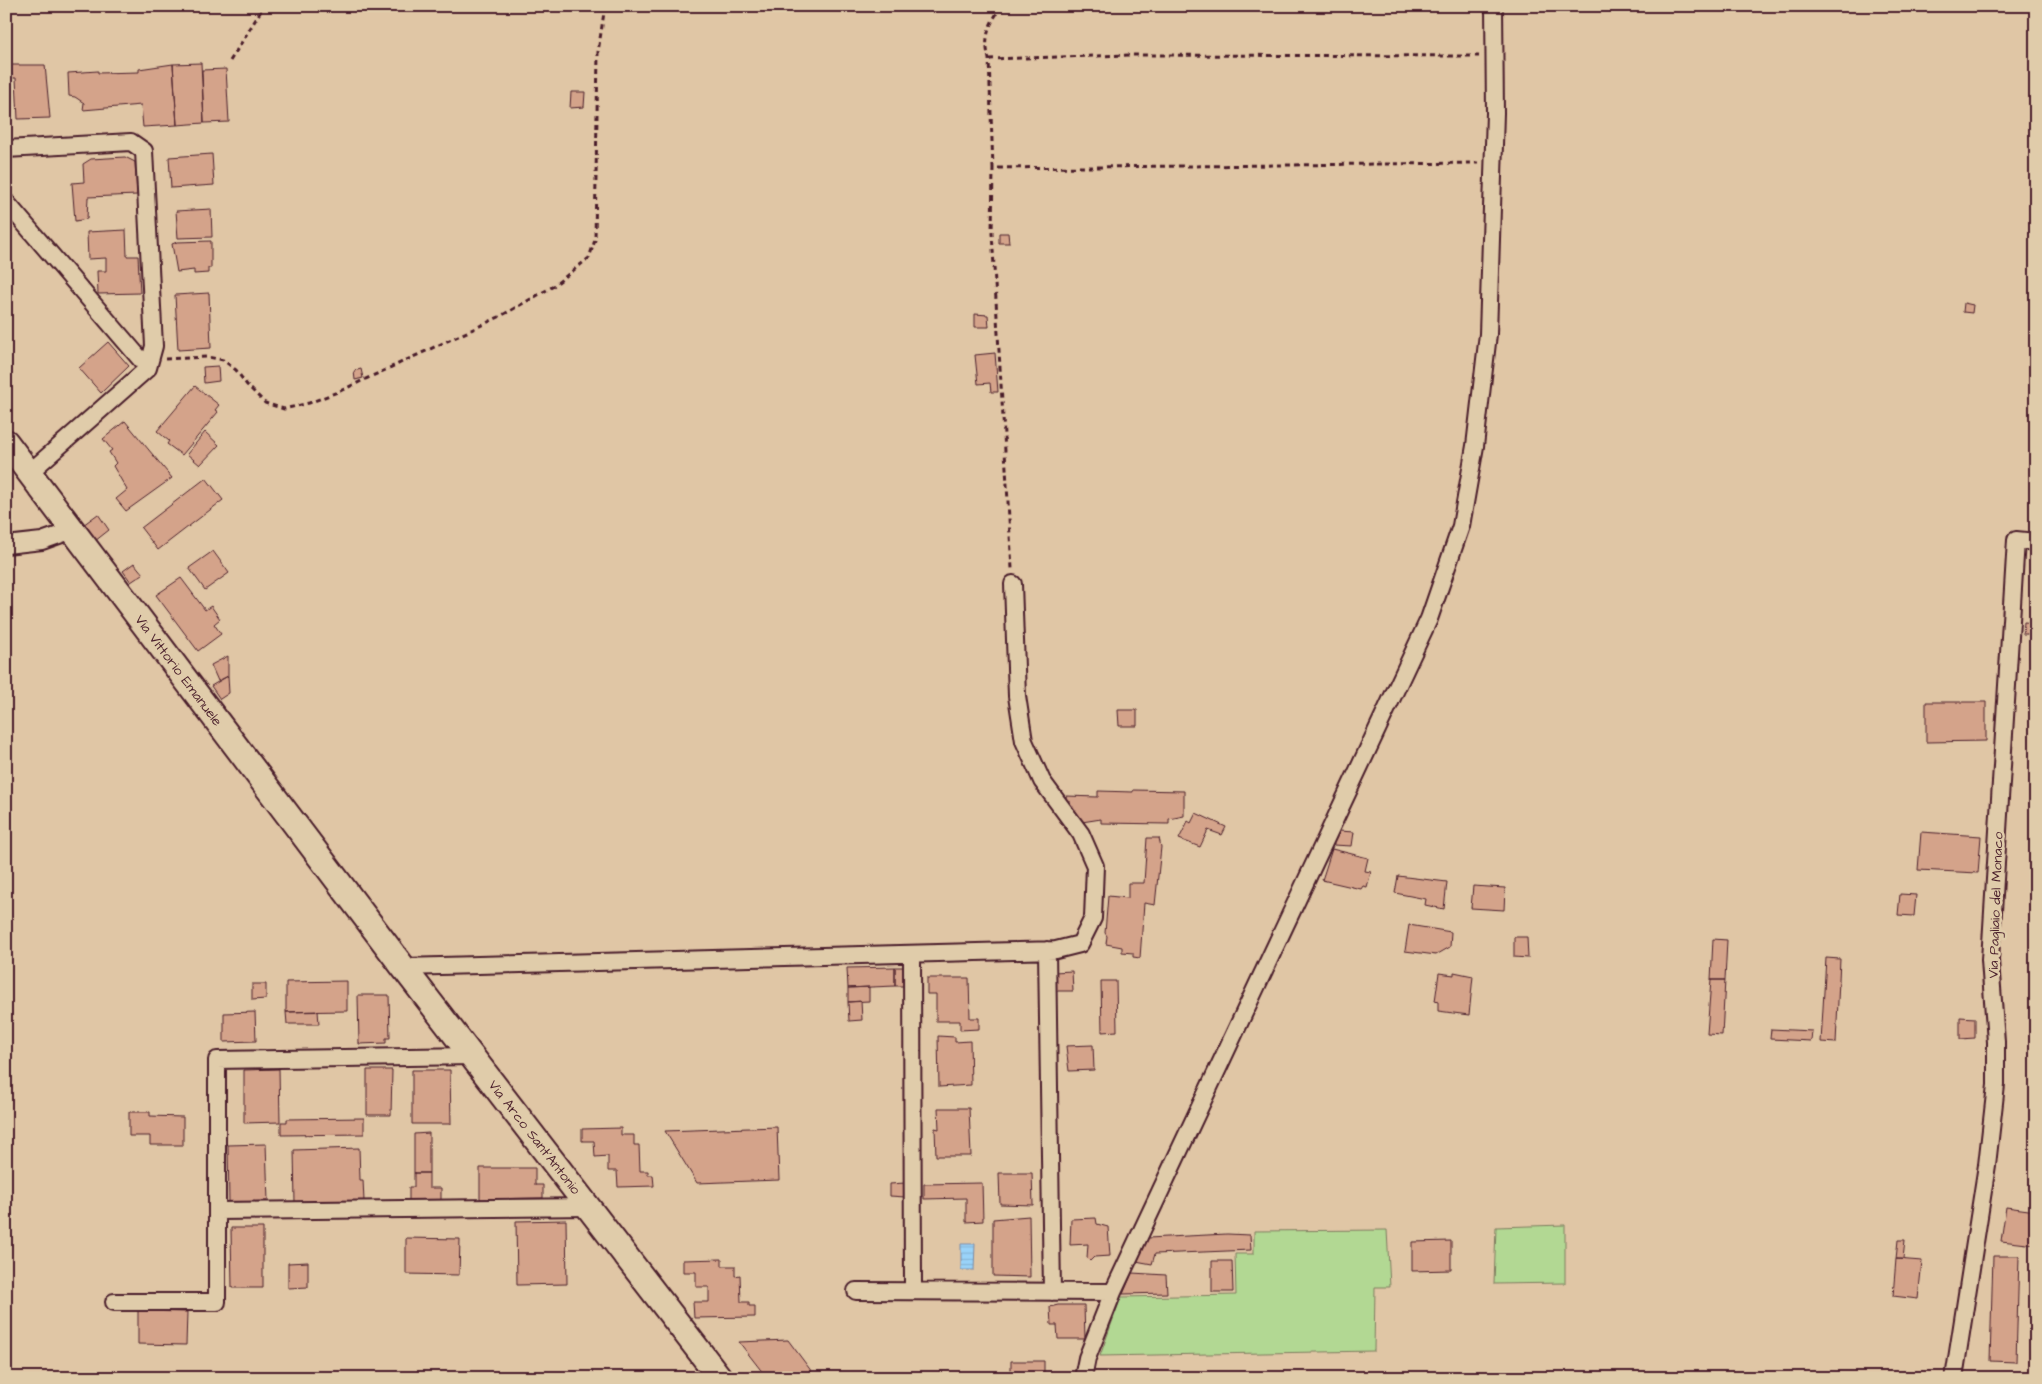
<svg xmlns="http://www.w3.org/2000/svg" width="2042" height="1384" viewBox="0 0 2042 1384" font-family="'Architects Daughter',sans-serif">
<style>
.grass{fill:#b2d893;stroke:#7e7c5f}
.water{fill:url(#water-rules);stroke:#7a8ba7}
.building{fill:#d4a38a;stroke:#4a1f2b}
.lines{fill:none;stroke-linecap:round;stroke-linejoin:round}
.street-casing{stroke:#4a1f2b;stroke-width:20}
.secondary-casing{stroke:#4a1f2b;stroke-width:28}
.path{stroke:#4a1f2b;stroke-width:3;stroke-dasharray:5 4;stroke-linecap:butt}
.street{stroke:#e0ccaa;stroke-width:16}
.secondary{stroke:#e0ccaa;stroke-width:24}
.labels{text-anchor:middle;stroke-width:5;stroke-linejoin:round;paint-order:stroke}
.street-label{font-size:14px;fill:#4a1f2b;stroke:#e0ccaa}
</style>
<defs>
<pattern id="water-rules" width="6" height="5" patternUnits="userSpaceOnUse" patternTransform="scale(1.25)"><rect width="6" height="5" fill="#9ad3f9"/><path d="M0 2.5h6" fill="none" stroke="#86b5d6"/></pattern>
</defs>
<rect width="100%" height="100%" fill="#e0c6a5"/>
<filter id="ink" filterUnits="userSpaceOnUse"><feTurbulence type="fractalNoise" baseFrequency=".02" numOctaves="2"/><feDisplacementMap in="SourceGraphic" scale="10" xChannelSelector="R" yChannelSelector="G"/><feConvolveMatrix kernelMatrix="1 2 1 2 8 2 1 2 1" color-interpolation-filters="sRGB"/></filter>
<g filter="url(#ink)">
<path class="grass" d="M 1565,1225 L 1565,1283 L 1494,1284 L 1496,1227 Z
M 1387,1230 L 1390,1287 L 1375,1287 L 1374,1351 L 1100,1356 L 1121,1297 L 1236,1295 L 1235,1254 L 1254,1254 L 1254,1231 Z"/>
<path class="water" d="M 961,1244 L 975,1244 L 974,1270 L 961,1270 Z"/>
<path class="building" d="M 201,63 L 204,123 L 177,125 L 173,64 Z
M 173,64 L 177,125 L 143,127 L 141,105 L 83,110 L 84,103 L 75,97 L 69,96 L 68,73 L 98,71 L 98,73 L 139,72 L 139,69 Z
M 11,65 L 45,65 L 50,118 L 18,119 L 16,78 L 12,78 Z
M 226,69 L 229,122 L 204,123 L 202,70 Z
M 571,92 L 585,92 L 584,107 L 570,108 Z
M 212,154 L 214,185 L 171,188 L 169,157 Z
M 125,157 L 135,162 L 137,195 L 88,197 L 87,219 L 75,221 L 72,183 L 84,182 L 83,164 L 91,159 Z
M 211,209 L 212,237 L 178,238 L 176,211 Z
M 126,230 L 127,256 L 138,256 L 140,293 L 98,294 L 97,271 L 106,271 L 106,258 L 88,259 L 87,232 Z
M 999,233 L 1008,233 L 1009,243 L 999,243 Z
M 211,241 L 211,268 L 208,268 L 208,273 L 194,274 L 194,270 L 177,272 L 172,244 L 177,242 Z
M 209,293 L 211,348 L 178,350 L 175,295 Z
M 1964,303 L 1973,305 L 1972,313 L 1963,312 Z
M 975,314 L 988,315 L 989,327 L 975,327 Z
M 108,342 L 129,366 L 101,393 L 79,368 Z
M 995,353 L 998,392 L 991,392 L 990,383 L 978,384 L 975,355 Z
M 218,366 L 219,381 L 204,383 L 203,367 Z
M 361,369 L 363,378 L 355,380 L 354,371 Z
M 195,386 L 219,405 L 215,410 L 218,412 L 182,455 L 167,444 L 169,441 L 157,431 Z
M 125,421 L 172,478 L 126,511 L 116,499 L 127,490 L 113,466 L 116,463 L 109,452 L 112,450 L 103,439 Z
M 205,432 L 219,445 L 200,465 L 187,454 Z
M 206,478 L 223,500 L 158,550 L 141,528 Z
M 98,514 L 109,530 L 95,541 L 83,525 Z
M 213,551 L 229,573 L 205,590 L 189,568 Z
M 134,563 L 143,574 L 131,582 L 123,571 Z
M 181,578 L 205,610 L 211,606 L 220,619 L 214,624 L 221,634 L 198,651 L 156,595 Z
M 2024,622 L 2036,623 L 2036,634 L 2023,634 Z
M 228,656 L 228,676 L 218,681 L 211,665 Z
M 228,676 L 229,693 L 220,699 L 211,686 Z
M 1926,702 L 1986,702 L 1986,741 L 1926,742 Z
M 1118,710 L 1137,710 L 1137,726 L 1119,726 Z
M 1133,790 L 1184,791 L 1184,816 L 1169,819 L 1169,824 L 1101,823 L 1101,819 L 1082,822 L 1066,808 L 1066,796 L 1098,797 L 1098,791 L 1133,792 Z
M 1196,813 L 1226,827 L 1222,835 L 1208,830 L 1200,847 L 1179,839 L 1188,821 L 1191,823 Z
M 1339,831 L 1354,832 L 1352,846 L 1333,845 Z
M 1921,832 L 1981,836 L 1978,873 L 1918,870 Z
M 1147,838 L 1159,838 L 1161,847 L 1155,905 L 1144,903 L 1140,958 L 1133,957 L 1133,953 L 1122,952 L 1122,947 L 1106,944 L 1107,936 L 1105,933 L 1108,896 L 1128,898 L 1128,883 L 1144,883 Z
M 1332,849 L 1368,858 L 1365,871 L 1371,872 L 1367,887 L 1363,886 L 1361,889 L 1322,880 Z
M 1398,876 L 1447,882 L 1444,909 L 1425,905 L 1426,899 L 1395,893 Z
M 1473,886 L 1505,888 L 1504,910 L 1471,908 Z
M 1900,894 L 1916,895 L 1914,916 L 1898,915 Z
M 1409,925 L 1451,932 L 1450,947 L 1436,955 L 1405,951 Z
M 1514,937 L 1527,937 L 1528,958 L 1514,957 Z
M 1713,939 L 1727,940 L 1725,980 L 1711,980 Z
M 1826,958 L 1840,959 L 1836,1043 L 1821,1042 Z
M 895,967 L 904,967 L 904,986 L 895,986 Z
M 895,967 L 895,986 L 848,988 L 847,968 Z
M 1072,971 L 1073,991 L 1055,991 L 1054,972 Z
M 1454,972 L 1473,976 L 1469,1015 L 1438,1011 L 1438,1002 L 1435,1001 L 1439,973 L 1454,975 Z
M 927,978 L 969,978 L 970,1018 L 979,1018 L 979,1029 L 960,1030 L 960,1021 L 936,1021 L 936,994 L 927,994 Z
M 1711,980 L 1725,980 L 1722,1035 L 1707,1034 Z
M 347,981 L 347,1011 L 286,1012 L 286,982 Z
M 1101,981 L 1116,981 L 1117,1031 L 1102,1032 Z
M 252,984 L 266,984 L 266,999 L 252,1000 Z
M 869,987 L 869,1001 L 848,1002 L 848,988 Z
M 358,995 L 389,995 L 390,1038 L 386,1038 L 386,1043 L 359,1044 Z
M 861,1001 L 862,1020 L 849,1021 L 848,1002 Z
M 318,1011 L 319,1024 L 287,1024 L 286,1012 Z
M 255,1012 L 256,1041 L 224,1042 L 224,1013 Z
M 1960,1017 L 1975,1018 L 1975,1038 L 1960,1039 Z
M 1771,1029 L 1812,1031 L 1811,1041 L 1770,1039 Z
M 938,1036 L 955,1037 L 955,1042 L 970,1041 L 971,1085 L 939,1087 Z
M 1093,1045 L 1094,1070 L 1069,1071 L 1066,1046 Z
M 279,1069 L 280,1122 L 244,1123 L 244,1070 Z
M 367,1070 L 392,1070 L 391,1115 L 367,1115 Z
M 412,1070 L 450,1070 L 451,1124 L 412,1124 Z
M 938,1108 L 969,1108 L 971,1156 L 936,1156 L 935,1128 L 939,1129 Z
M 129,1112 L 150,1112 L 150,1116 L 183,1117 L 183,1145 L 150,1145 L 150,1136 L 129,1136 Z
M 364,1118 L 364,1134 L 281,1135 L 281,1122 L 287,1122 L 287,1119 Z
M 777,1127 L 779,1180 L 697,1183 L 665,1131 Z
M 621,1128 L 621,1135 L 634,1135 L 634,1145 L 639,1145 L 640,1171 L 648,1171 L 648,1175 L 653,1175 L 654,1186 L 618,1187 L 617,1171 L 608,1171 L 608,1156 L 595,1157 L 594,1141 L 582,1141 L 582,1129 Z
M 429,1133 L 429,1173 L 414,1173 L 414,1134 Z
M 266,1144 L 268,1201 L 229,1202 L 228,1145 Z
M 359,1148 L 360,1180 L 363,1180 L 364,1201 L 295,1203 L 294,1150 Z
M 480,1168 L 535,1168 L 535,1185 L 543,1185 L 543,1198 L 480,1199 Z
M 414,1173 L 429,1173 L 429,1188 L 441,1188 L 441,1200 L 409,1200 L 409,1187 L 414,1187 Z
M 999,1173 L 1032,1173 L 1033,1205 L 1000,1204 Z
M 905,1183 L 905,1197 L 890,1196 L 890,1184 Z
M 982,1183 L 983,1221 L 966,1222 L 966,1198 L 924,1199 L 924,1184 Z
M 2006,1207 L 2036,1211 L 2036,1245 L 2001,1241 Z
M 1029,1216 L 1030,1277 L 993,1276 L 993,1219 Z
M 1096,1218 L 1097,1224 L 1108,1227 L 1110,1256 L 1094,1257 L 1090,1261 L 1087,1258 L 1088,1244 L 1070,1245 L 1071,1219 Z
M 566,1220 L 567,1284 L 517,1285 L 516,1221 Z
M 231,1228 L 263,1228 L 263,1288 L 232,1288 Z
M 1227,1234 L 1250,1235 L 1251,1250 L 1155,1254 L 1152,1264 L 1136,1261 L 1148,1238 Z
M 406,1238 L 460,1239 L 459,1275 L 406,1274 Z
M 1898,1240 L 1905,1240 L 1903,1259 L 1896,1259 Z
M 1451,1241 L 1451,1270 L 1412,1271 L 1412,1242 Z
M 1993,1256 L 2019,1256 L 2016,1362 L 1990,1361 Z
M 722,1259 L 722,1266 L 735,1266 L 735,1276 L 740,1275 L 741,1302 L 749,1302 L 749,1306 L 755,1306 L 755,1317 L 694,1318 L 693,1302 L 709,1302 L 709,1287 L 696,1287 L 696,1272 L 683,1272 L 683,1260 Z
M 1896,1259 L 1922,1261 L 1918,1299 L 1893,1296 Z
M 1212,1261 L 1232,1261 L 1233,1292 L 1212,1292 Z
M 308,1262 L 308,1287 L 288,1288 L 288,1263 Z
M 1132,1273 L 1166,1275 L 1167,1293 L 1123,1294 Z
M 1058,1305 L 1084,1305 L 1085,1339 L 1058,1339 L 1057,1325 L 1051,1325 L 1050,1307 Z
M 138,1311 L 187,1312 L 186,1345 L 138,1344 Z
M 788,1340 L 815,1376 L 813,1378 L 767,1378 L 739,1342 Z
M 1011,1361 L 1044,1361 L 1044,1378 L 1011,1378 Z"/>
<g class="lines">
<defs>
<path id="street" d="M 6,149 L 131,142 L 144,151 L 154,346 L 148,368 L 30,472
M 6,202 L 148,368
M 6,545 L 42,541 L 73,530
M 1047,950 L 1052,1292
M 912,954 L 913,1291
M 403,967 L 1056,950 L 1080,944 L 1093,918 L 1095,866 L 1081,834 L 1042,781 L 1024,741 L 1017,696 L 1013,584
M 219,1211 L 590,1207
M 856,1291 L 1113,1292
M 114,1302 L 217,1302 L 217,1060 L 473,1056
M 1083,1378 L 1087,1358 L 1113,1292 L 1429,619 L 1461,526 L 1475,446 L 1488,334 L 1495,113 L 1494,6
M 1954,1378 L 1987,1165 L 1996,1085 L 1996,1042 L 1990,960 L 2016,540 L 2036,542"/>
<path id="secondary" d="M 6,442 L 403,967 L 720,1378"/>
</defs>
<use href="#street" class="street-casing"/>
<use href="#secondary" class="secondary-casing"/>
<path class="path" d="M 1002,6 C 989,24 983,37 989,59 L 993,168 L 1478,163
M 989,59 L 1131,55 L 1479,56
M 230,61 L 264,6
M 993,168 L 992,233 L 1012,569
M 165,359 L 208,357 L 223,360 L 236,370 L 247,385 L 265,403 L 284,409 L 309,403 L 340,391 L 499,317 L 552,287 L 589,258 L 595,240 L 598,52 L 605,6"/>
<use href="#street" class="street"/>
<use href="#secondary" class="secondary"/>
</g>
</g>
<g class="labels">
<g class="street-label">
<text transform="translate(179 670) rotate(53)" y="5">Via Vittorio Emanuele</text>
<text transform="translate(1995 905) rotate(-88)" y="5">Via Pagliaio del Monaco</text>
<text transform="translate(535 1137) rotate(52)" y="5">Via Arco Sant'Antonio</text>
</g>
</g>
<rect width="2042" height="1384" fill="none" stroke="#e0ccaa" stroke-width="25"/>
<rect x="12" y="12" width="2017" height="1359" fill="none" stroke="#4a1f2b" stroke-width="2" filter="url(#ink)"/>
</svg>
